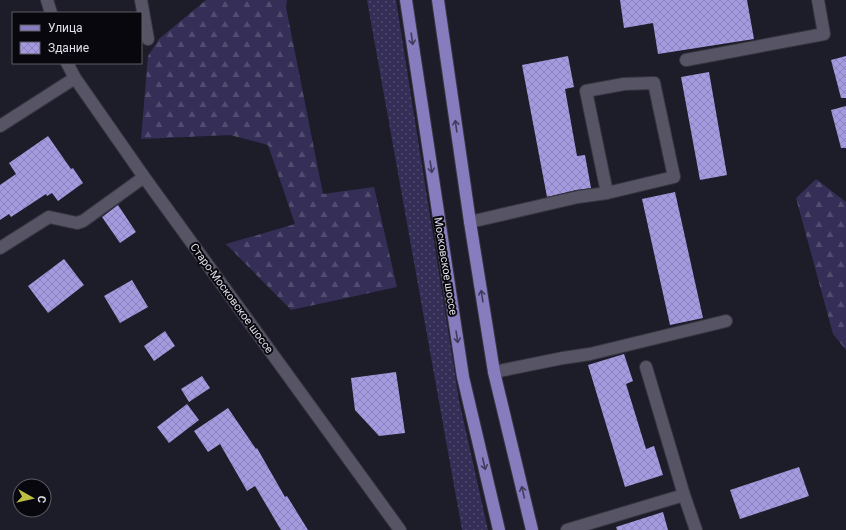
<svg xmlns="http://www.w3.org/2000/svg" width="846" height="530" viewBox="0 0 846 530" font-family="Roboto,sans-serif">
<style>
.grass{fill:url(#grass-dots)}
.forest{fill:url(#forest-firs)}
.building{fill:url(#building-cross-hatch)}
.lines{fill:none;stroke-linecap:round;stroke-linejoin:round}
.minor-casing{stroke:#383641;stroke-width:14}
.major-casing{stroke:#383641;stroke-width:14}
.minor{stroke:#565465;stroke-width:12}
.major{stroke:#877dbe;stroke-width:12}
.oneway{stroke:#413c5d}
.labels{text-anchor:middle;stroke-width:4;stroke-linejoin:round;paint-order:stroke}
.street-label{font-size:11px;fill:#e0dfe9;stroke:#08070d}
</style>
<defs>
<pattern id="grass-dots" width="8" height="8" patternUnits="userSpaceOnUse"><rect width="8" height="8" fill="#352e57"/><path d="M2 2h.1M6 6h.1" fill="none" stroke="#524c6f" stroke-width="1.8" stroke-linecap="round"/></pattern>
<pattern id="forest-firs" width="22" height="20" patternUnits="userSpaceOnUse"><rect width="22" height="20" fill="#352e57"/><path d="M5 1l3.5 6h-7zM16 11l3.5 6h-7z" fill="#524c6f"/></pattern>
<pattern id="building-cross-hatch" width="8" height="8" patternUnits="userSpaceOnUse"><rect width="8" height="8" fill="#a39ae0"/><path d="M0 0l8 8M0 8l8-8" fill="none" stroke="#8b84ba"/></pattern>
</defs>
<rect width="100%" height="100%" fill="#1d1c29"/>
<path class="grass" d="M 367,0 L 396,0 L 459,400 L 488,530 L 462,530 Z"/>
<path class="forest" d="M 206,0 L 287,0 L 286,7 L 323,194 L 374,187 L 397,287 L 291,310 L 226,244 L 295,224 L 268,145 L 230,135 L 141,139 L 148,56 L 159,39 Z
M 816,179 L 846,202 L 846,350 L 833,334 L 796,198 Z"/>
<path class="building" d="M 620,0 L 747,0 L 754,39 L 658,54 L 653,23 L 624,28 Z
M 568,56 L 574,87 L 565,89 L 577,156 L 585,155 L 591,188 L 576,190 L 547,197 L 522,65 Z
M 846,56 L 846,98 L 841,98 L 831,60 Z
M 709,72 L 727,175 L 700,180 L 681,77 Z
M 846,106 L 846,148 L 841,148 L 831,110 Z
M 48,136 L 71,169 L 73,168 L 83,183 L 58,201 L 52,193 L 47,196 L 46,194 L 11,217 L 9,214 L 0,220 L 0,185 L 16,174 L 9,163 Z
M 675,192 L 703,318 L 670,325 L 642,199 Z
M 118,205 L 136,232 L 120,243 L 102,217 Z
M 64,259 L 84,285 L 48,313 L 28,286 Z
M 132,280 L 148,307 L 120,323 L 104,296 Z
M 165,331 L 175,346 L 154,361 L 144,346 Z
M 624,354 L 633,381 L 626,384 L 646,449 L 654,446 L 663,475 L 625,487 L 588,365 Z
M 396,372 L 405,433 L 379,436 L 355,410 L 351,378 Z
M 202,376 L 210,388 L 189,402 L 181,389 Z
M 187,404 L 199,420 L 169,443 L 157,427 Z
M 228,408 L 256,449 L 257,448 L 285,497 L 287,496 L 308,530 L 281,530 L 255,486 L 247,491 L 220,444 L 208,452 L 194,431 Z
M 799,467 L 809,496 L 740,519 L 730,490 Z
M 663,512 L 668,530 L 617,530 L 616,527 Z"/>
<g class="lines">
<defs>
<path id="minor" d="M 47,0 L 51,13
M 141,0 L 148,39
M 686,60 L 824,34 L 818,0
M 67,63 L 75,78 L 144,177 L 400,530
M 0,126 L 75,78
M 470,222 L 578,197 L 607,193 L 674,177 L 654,83 L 624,84 L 586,91 L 607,193
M 0,248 L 49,217 L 77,223 L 83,221 L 144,177
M 494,372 L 563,358 L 590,354 L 726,321
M 684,495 L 696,530
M 567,530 L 684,495 L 646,367"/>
<path id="major" d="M 406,0 L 463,377 L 499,530
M 438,0 L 470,222 L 494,372 L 532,530"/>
</defs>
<use href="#minor" class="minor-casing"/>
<use href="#major" class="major-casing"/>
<use href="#minor" class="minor"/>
<use href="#major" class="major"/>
</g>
<defs><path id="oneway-shaft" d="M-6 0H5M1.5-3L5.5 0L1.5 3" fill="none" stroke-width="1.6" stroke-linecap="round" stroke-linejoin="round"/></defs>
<g class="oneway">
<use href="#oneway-shaft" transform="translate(412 39) rotate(82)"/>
<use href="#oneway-shaft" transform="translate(456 126) rotate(-98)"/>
<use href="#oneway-shaft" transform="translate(431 167) rotate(81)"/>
<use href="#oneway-shaft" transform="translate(482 296) rotate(-99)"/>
<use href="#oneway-shaft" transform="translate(457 337) rotate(81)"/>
<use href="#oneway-shaft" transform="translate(484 464) rotate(77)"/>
<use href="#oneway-shaft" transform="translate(523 492) rotate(-103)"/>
</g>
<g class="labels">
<g class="street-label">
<text transform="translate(446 266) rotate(81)" y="4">Московское шоссе</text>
<text transform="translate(232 298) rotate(54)" y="4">Старо-Московское шоссе</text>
</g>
</g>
<rect x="12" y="12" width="130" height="52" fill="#08070d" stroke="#5e5d65"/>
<rect x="20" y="25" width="20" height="6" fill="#877dbe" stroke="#5e5d65"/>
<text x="48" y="32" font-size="12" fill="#e0dfe9">Улица</text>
<rect x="20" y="42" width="20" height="12" fill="url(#building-cross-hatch)" stroke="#5e5d65"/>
<text x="48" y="52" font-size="12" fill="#e0dfe9">Здание</text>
<g transform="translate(32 498) rotate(98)"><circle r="19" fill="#08070d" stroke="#5e5d65"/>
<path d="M0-3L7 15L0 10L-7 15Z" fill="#bebf42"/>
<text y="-6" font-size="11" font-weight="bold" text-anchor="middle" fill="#e0dfe9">С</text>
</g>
</svg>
